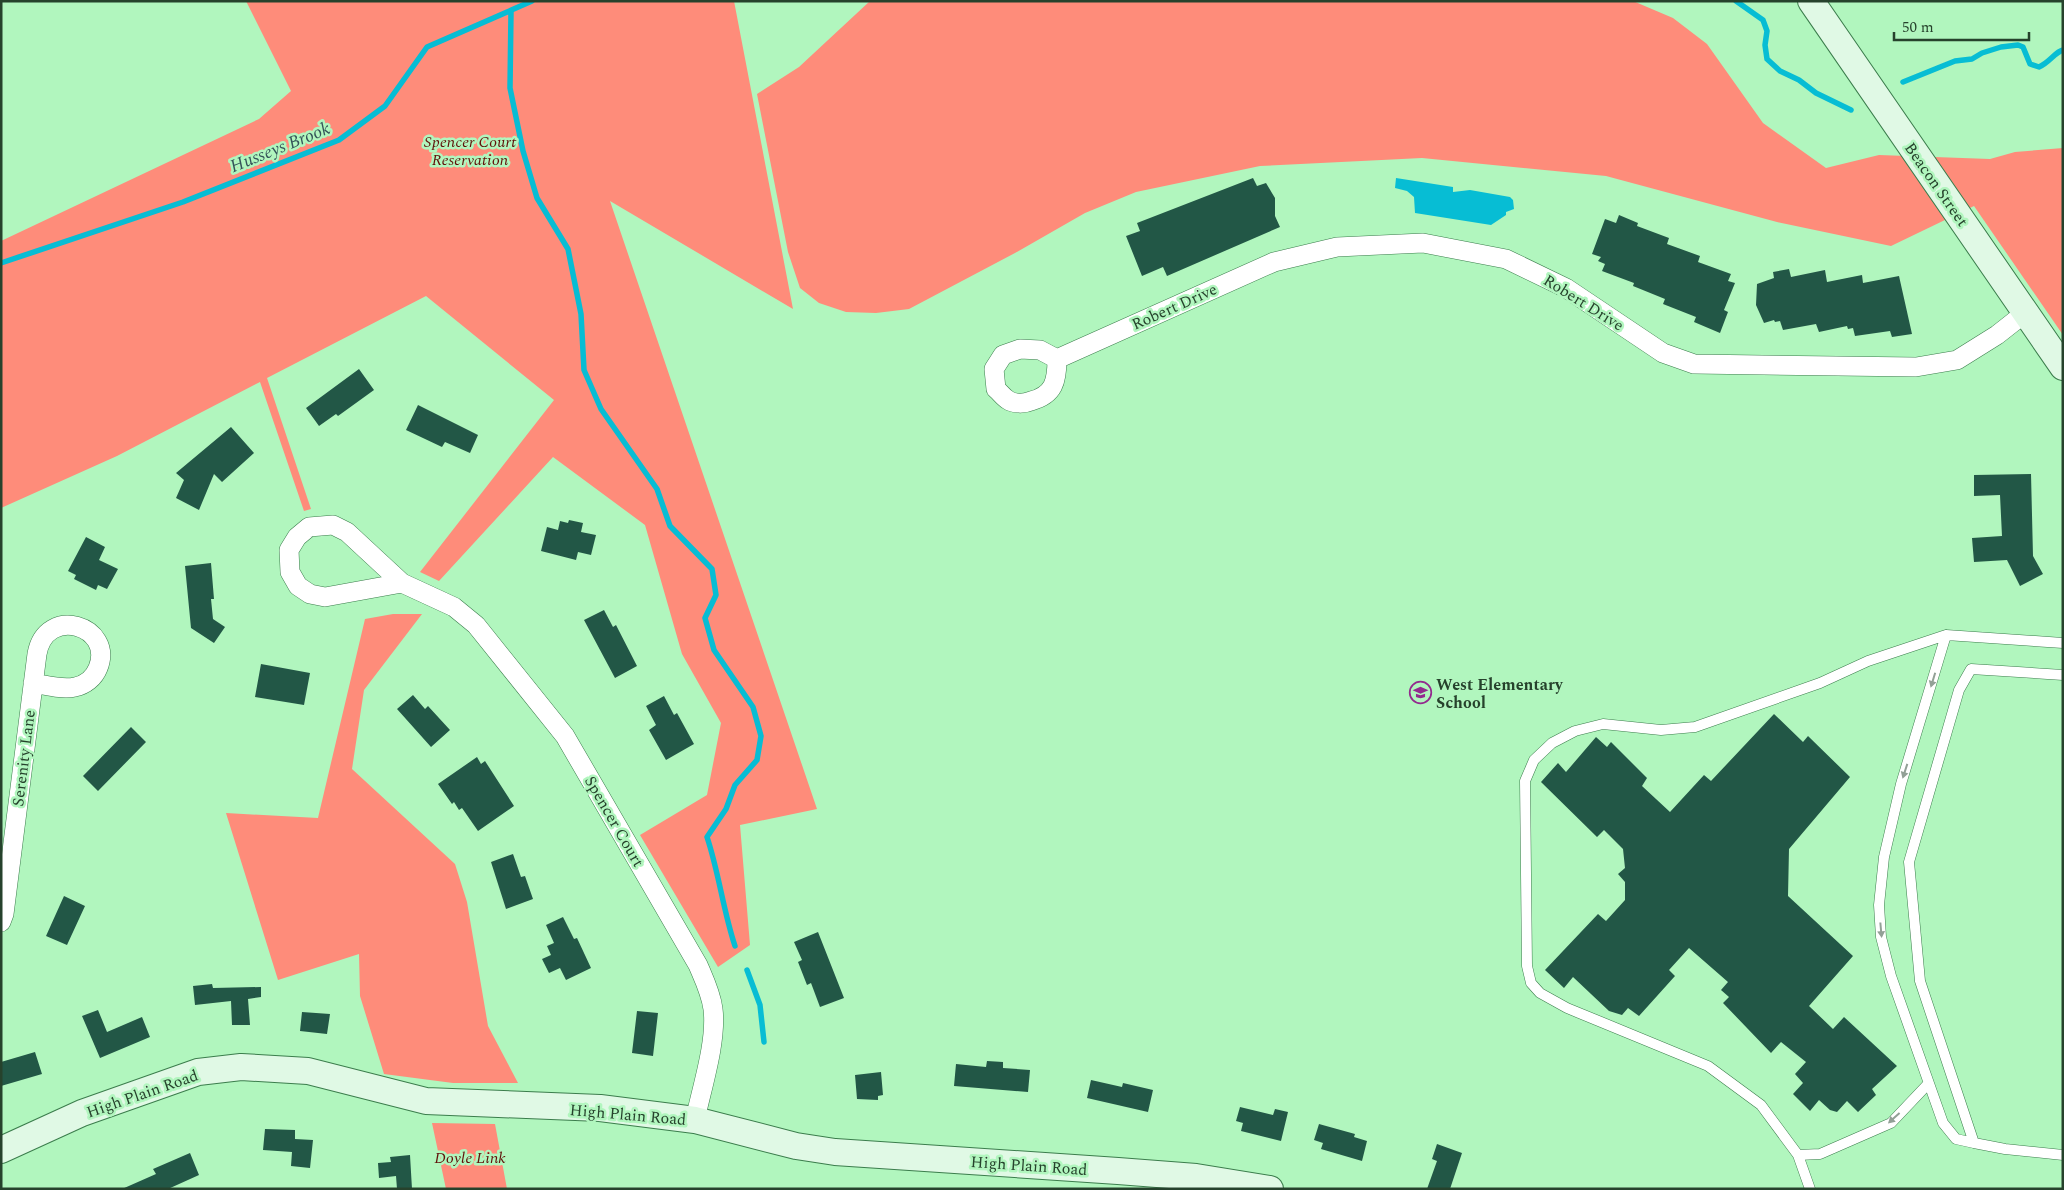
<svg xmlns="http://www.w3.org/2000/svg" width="2064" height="1190" viewBox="0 0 2064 1190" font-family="Spectral,serif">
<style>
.green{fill:#fe8c7a}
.water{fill:#07bdd4}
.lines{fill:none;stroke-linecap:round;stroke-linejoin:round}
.stream{stroke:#07bdd4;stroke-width:5.5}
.building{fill:#225746}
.lane-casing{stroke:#3b7d4c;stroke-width:11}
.street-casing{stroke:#3b7d4c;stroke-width:20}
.secondary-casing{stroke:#3b7d4c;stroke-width:28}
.lane{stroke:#fff;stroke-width:10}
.street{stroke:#fff;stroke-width:19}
.secondary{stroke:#e0f9e5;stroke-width:26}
.oneway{fill:#92a096}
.labels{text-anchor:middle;stroke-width:5;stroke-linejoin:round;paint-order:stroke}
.park-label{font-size:16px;font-style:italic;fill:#60120a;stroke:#b1f6be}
.street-label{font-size:16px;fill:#26422c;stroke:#b1f6be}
.poi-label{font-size:16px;font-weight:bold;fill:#26422c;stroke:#b1f6be;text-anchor:start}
.water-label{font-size:18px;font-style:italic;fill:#355459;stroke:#b1f6be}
</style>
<rect width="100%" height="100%" fill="#b1f6be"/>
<path class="green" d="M 246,1 L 734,1 L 793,309 L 610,201 L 817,809 L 740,825 L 750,945 L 718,967 L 640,835 L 707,795 L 721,723 L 682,654 L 645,525 L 553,457 L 439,581 L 420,572 L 554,400 L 426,296 L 267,378 L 311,509 L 304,511 L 260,382 L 117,456 L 1,508 L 1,241 L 259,119 L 291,91 Z
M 870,1 L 1633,1 L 1673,18 L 1707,44 L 1763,123 L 1826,168 L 1879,155 L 1990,159 L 2015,152 L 2063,148 L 2063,335 L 1974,206 L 1891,246 L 1777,222 L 1606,176 L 1422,158 L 1260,166 L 1136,192 L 1085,213 L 1015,253 L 909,309 L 876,313 L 846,312 L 819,303 L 800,288 L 788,252 L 757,94 L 799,67 Z
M 393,614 L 422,614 L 364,690 L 352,769 L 455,864 L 467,902 L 488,1026 L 518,1083 L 453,1083 L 384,1074 L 360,996 L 359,954 L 278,980 L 226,813 L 318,818 L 365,619 Z
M 432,1123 L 495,1124 L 507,1189 L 446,1189 Z"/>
<path class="water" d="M 1396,178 L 1453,187 L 1453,192 L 1470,190 L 1510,197 L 1513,200 L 1514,209 L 1506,212 L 1506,215 L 1491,225 L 1415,213 L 1414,197 L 1407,191 L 1395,188 Z"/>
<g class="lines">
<path class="stream" d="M 1736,1 L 1763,20 L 1767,31 L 1765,45 L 1767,59 L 1780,71 L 1799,80 L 1816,93 L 1851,110
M 511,12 L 510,88 L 523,151 L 537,198 L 568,249 L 581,314 L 584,370 L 601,409 L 657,489 L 670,526 L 712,569 L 716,595 L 705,618 L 714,650 L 753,707 L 761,736 L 757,760 L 735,785 L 726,809 L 707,837 C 719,873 723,910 735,946
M 1903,82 L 1955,61 L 1972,59 L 1982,53 L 2001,47 L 2018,45 L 2023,47 L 2030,64 L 2039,67 C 2050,62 2055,52 2063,50
M 1,263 L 183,202 L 339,140 L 385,106 L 427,47 L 532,1
M 747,970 L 760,1005 L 764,1042"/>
</g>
<path class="building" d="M 1253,178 L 1257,186 L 1266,183 L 1275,198 L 1275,216 L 1280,227 L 1167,276 L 1163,267 L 1142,276 L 1126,236 L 1140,231 L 1137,223 Z
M 1619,215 L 1638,223 L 1637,226 L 1669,238 L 1667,244 L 1700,256 L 1698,262 L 1731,274 L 1728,281 L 1735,283 L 1724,310 L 1728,312 L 1720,333 L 1694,322 L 1696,317 L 1663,304 L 1665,299 L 1633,286 L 1634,283 L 1602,271 L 1605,264 L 1598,261 L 1601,257 L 1592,254 L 1605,219 L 1616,223 Z
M 1789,269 L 1791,277 L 1825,270 L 1827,282 L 1862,275 L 1863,283 L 1899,276 L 1912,334 L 1892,337 L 1890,331 L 1855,336 L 1853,328 L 1848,329 L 1847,326 L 1819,332 L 1816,324 L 1783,330 L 1780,321 L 1775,322 L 1774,320 L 1764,323 L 1756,305 L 1757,284 L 1774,278 L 1773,272 Z
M 359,369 L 374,390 L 338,416 L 336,414 L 319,426 L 306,408 Z
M 418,405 L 478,435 L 470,453 L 445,442 L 442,447 L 406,430 Z
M 231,427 L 254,453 L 222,482 L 214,474 L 199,510 L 176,498 L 184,480 L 176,473 Z
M 2031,474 L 2033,556 L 2043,574 L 2020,586 L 2007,560 L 1974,562 L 1972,538 L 2002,536 L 2000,495 L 1974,496 L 1974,475 Z
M 569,520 L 583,523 L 581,532 L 596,535 L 591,555 L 578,552 L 576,560 L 541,551 L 547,527 L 558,530 L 560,521 L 568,523 Z
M 86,537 L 105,547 L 99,560 L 118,569 L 107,589 L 98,585 L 96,590 L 74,579 L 76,575 L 68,571 Z
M 211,563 L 214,599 L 211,599 L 213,619 L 225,627 L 214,643 L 191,628 L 185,566 Z
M 604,610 L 613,627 L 616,625 L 637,666 L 615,678 L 584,620 Z
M 261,664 L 310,673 L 304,705 L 255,697 Z
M 413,695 L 425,709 L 428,706 L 450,730 L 431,747 L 397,709 Z
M 664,696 L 674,715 L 677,713 L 694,744 L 666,760 L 649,730 L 656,725 L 646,706 Z
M 1774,714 L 1803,742 L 1808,736 L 1850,777 L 1789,849 L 1788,896 L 1853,956 L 1809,1006 L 1833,1029 L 1844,1017 L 1897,1066 L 1872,1089 L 1876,1095 L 1858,1112 L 1847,1101 L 1837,1112 L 1830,1110 L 1819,1100 L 1810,1111 L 1793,1094 L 1803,1083 L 1795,1074 L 1806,1062 L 1781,1042 L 1771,1053 L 1723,1003 L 1729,997 L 1721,990 L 1728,982 L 1689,948 L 1669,970 L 1675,976 L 1639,1016 L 1628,1008 L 1622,1015 L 1609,1011 L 1573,977 L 1564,988 L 1545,970 L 1598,914 L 1606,921 L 1625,900 L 1625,882 L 1618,874 L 1625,868 L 1623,849 L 1604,830 L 1597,837 L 1541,782 L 1558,763 L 1566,772 L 1596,737 L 1607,747 L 1611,742 L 1647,778 L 1642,786 L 1670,812 L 1704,775 L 1711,781 Z
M 131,727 L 146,742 L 98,791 L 83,776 Z
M 477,757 L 481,764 L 485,761 L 514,806 L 478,831 L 462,808 L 459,810 L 454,802 L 452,804 L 438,784 Z
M 513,854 L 521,877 L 525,876 L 533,899 L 506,909 L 491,862 Z
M 64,896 L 85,906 L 67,945 L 46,936 Z
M 563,917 L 574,939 L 577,938 L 591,968 L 566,980 L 560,968 L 549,973 L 542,959 L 551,955 L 547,946 L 554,943 L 546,925 Z
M 818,932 L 844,998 L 820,1007 L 811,983 L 807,985 L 798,962 L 802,960 L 794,942 Z
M 212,984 L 213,988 L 261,987 L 261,997 L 248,999 L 250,1025 L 232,1025 L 231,1001 L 195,1005 L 193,986 Z
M 98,1010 L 107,1032 L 142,1017 L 150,1037 L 100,1058 L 82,1016 Z
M 637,1011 L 658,1013 L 653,1056 L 632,1053 Z
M 302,1012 L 330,1014 L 327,1034 L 300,1031 Z
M 35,1052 L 42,1074 L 1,1086 L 1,1062 Z
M 987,1061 L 1003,1062 L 1003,1068 L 1030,1070 L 1028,1092 L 954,1086 L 956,1064 L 986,1067 Z
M 881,1072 L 883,1095 L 878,1096 L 878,1100 L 857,1099 L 855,1075 Z
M 1091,1080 L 1122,1087 L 1123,1083 L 1153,1090 L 1148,1112 L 1087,1098 Z
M 1240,1107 L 1273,1115 L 1275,1109 L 1288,1112 L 1281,1141 L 1241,1131 L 1243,1123 L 1236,1121 Z
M 1319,1124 L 1355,1134 L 1354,1137 L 1367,1141 L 1362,1161 L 1321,1149 L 1323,1143 L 1314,1140 Z
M 265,1129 L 295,1130 L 295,1139 L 313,1140 L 310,1168 L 291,1166 L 292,1152 L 263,1150 Z
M 1437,1144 L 1462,1153 L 1450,1189 L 1427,1189 L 1437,1161 L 1432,1159 Z
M 190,1153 L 199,1175 L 168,1189 L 122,1189 L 156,1174 L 153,1169 Z
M 410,1155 L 412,1189 L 397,1189 L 396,1176 L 379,1178 L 378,1163 L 391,1162 L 390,1157 Z"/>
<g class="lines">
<defs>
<path id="lane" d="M 1946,635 L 1901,784 L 1884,857 L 1879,905 L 1881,937 L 1891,976 L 1943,1123 L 1956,1139 L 1974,1143
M 2063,675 L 1971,669 L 1959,690 L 1909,862 L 1920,981 L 1974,1143 L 2005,1149 L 2063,1155
M 1798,1155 L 1820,1154 L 1891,1123 L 1928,1084
M 1810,1189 L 1798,1155 L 1761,1105 L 1708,1066 L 1567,1008 L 1540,993 L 1531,983 L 1527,966 L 1525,781 L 1534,760 L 1552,743 L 1575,731 L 1603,724 L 1661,730 L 1695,727 L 1820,683 L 1868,661 L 1946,635 L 2063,643"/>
<path id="street" d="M 1020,349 L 1040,350 L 1057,359 C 1057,381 1054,395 1031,401 C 1024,404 1014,404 1008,400 C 1003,397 1000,392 996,389 L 994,369 L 1003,355 Z
M 1057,359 L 1274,262 L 1337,247 L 1423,243 L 1506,259 L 1566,288 L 1663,353 L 1694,364 L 1916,367 L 1957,360 L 1997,335 L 2025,313
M 402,583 L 347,532 L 333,525 L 309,527 L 297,537 L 289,550 L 290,572 L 298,586 L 310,594 L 325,597 L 402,583 L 454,607 L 476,625 L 565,736 L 698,965 C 704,979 711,993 713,1009 C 717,1041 702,1087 695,1120
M 1,922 L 4,914 L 37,654 C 46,604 115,626 98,668 C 94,678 85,685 75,687 C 62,690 46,685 33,683"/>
<path id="secondary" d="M 1811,1 L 2063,367
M 1,1150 L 82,1113 L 198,1072 L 241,1067 L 308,1071 L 426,1101 L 600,1108 L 695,1120 L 796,1146 L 835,1152 L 1118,1171 L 1196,1177 L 1270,1189"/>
</defs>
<use href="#lane" class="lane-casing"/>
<use href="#street" class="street-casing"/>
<use href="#secondary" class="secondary-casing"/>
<use href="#lane" class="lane"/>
<use href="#street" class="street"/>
<use href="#secondary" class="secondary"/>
</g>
<defs><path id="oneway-solid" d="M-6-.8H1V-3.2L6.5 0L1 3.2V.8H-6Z" transform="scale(1.25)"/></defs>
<g class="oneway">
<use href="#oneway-solid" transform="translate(1933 680) rotate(107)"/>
<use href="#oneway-solid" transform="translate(1905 771) rotate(108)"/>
<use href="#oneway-solid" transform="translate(1881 930) rotate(85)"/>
<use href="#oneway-solid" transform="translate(1894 1118) rotate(138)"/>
</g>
<defs>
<symbol id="school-ring" viewBox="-11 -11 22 22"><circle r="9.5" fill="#b1f6be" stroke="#932a8e" stroke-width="1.5"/><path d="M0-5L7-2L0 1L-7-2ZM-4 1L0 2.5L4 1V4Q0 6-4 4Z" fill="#932a8e"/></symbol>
</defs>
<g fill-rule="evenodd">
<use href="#school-ring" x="1408" y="680" width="25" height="25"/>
</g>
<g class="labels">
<g class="park-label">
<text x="470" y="147">Spencer Court<tspan x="470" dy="18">Reservation</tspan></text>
<text x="470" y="1163">Doyle Link</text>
</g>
<g class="street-label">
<text transform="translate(1937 184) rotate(55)" y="6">Beacon Street</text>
<text transform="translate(1584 302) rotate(32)" y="6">Robert Drive</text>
<text transform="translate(1174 306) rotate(-24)" y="6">Robert Drive</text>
<text transform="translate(23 758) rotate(-83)" y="6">Serenity Lane</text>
<text transform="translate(615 821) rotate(60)" y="6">Spencer Court</text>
<text transform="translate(142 1093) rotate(-19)" y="6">High Plain Road</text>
<text transform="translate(628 1114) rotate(5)" y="6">High Plain Road</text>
<text transform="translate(1029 1165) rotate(4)" y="6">High Plain Road</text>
</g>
<g class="poi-label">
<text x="1436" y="690">West Elementary<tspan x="1436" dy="18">School</tspan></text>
</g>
<g class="water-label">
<text transform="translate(280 147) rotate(-22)" y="6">Husseys Brook</text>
</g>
</g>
<rect width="2064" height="1190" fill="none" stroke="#26422c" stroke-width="5"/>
<path d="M1894 32v8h135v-8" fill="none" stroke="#26422c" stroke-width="2.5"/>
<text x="1902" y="32" font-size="15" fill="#26422c" stroke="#b1f6be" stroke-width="4" paint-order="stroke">50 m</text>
</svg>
